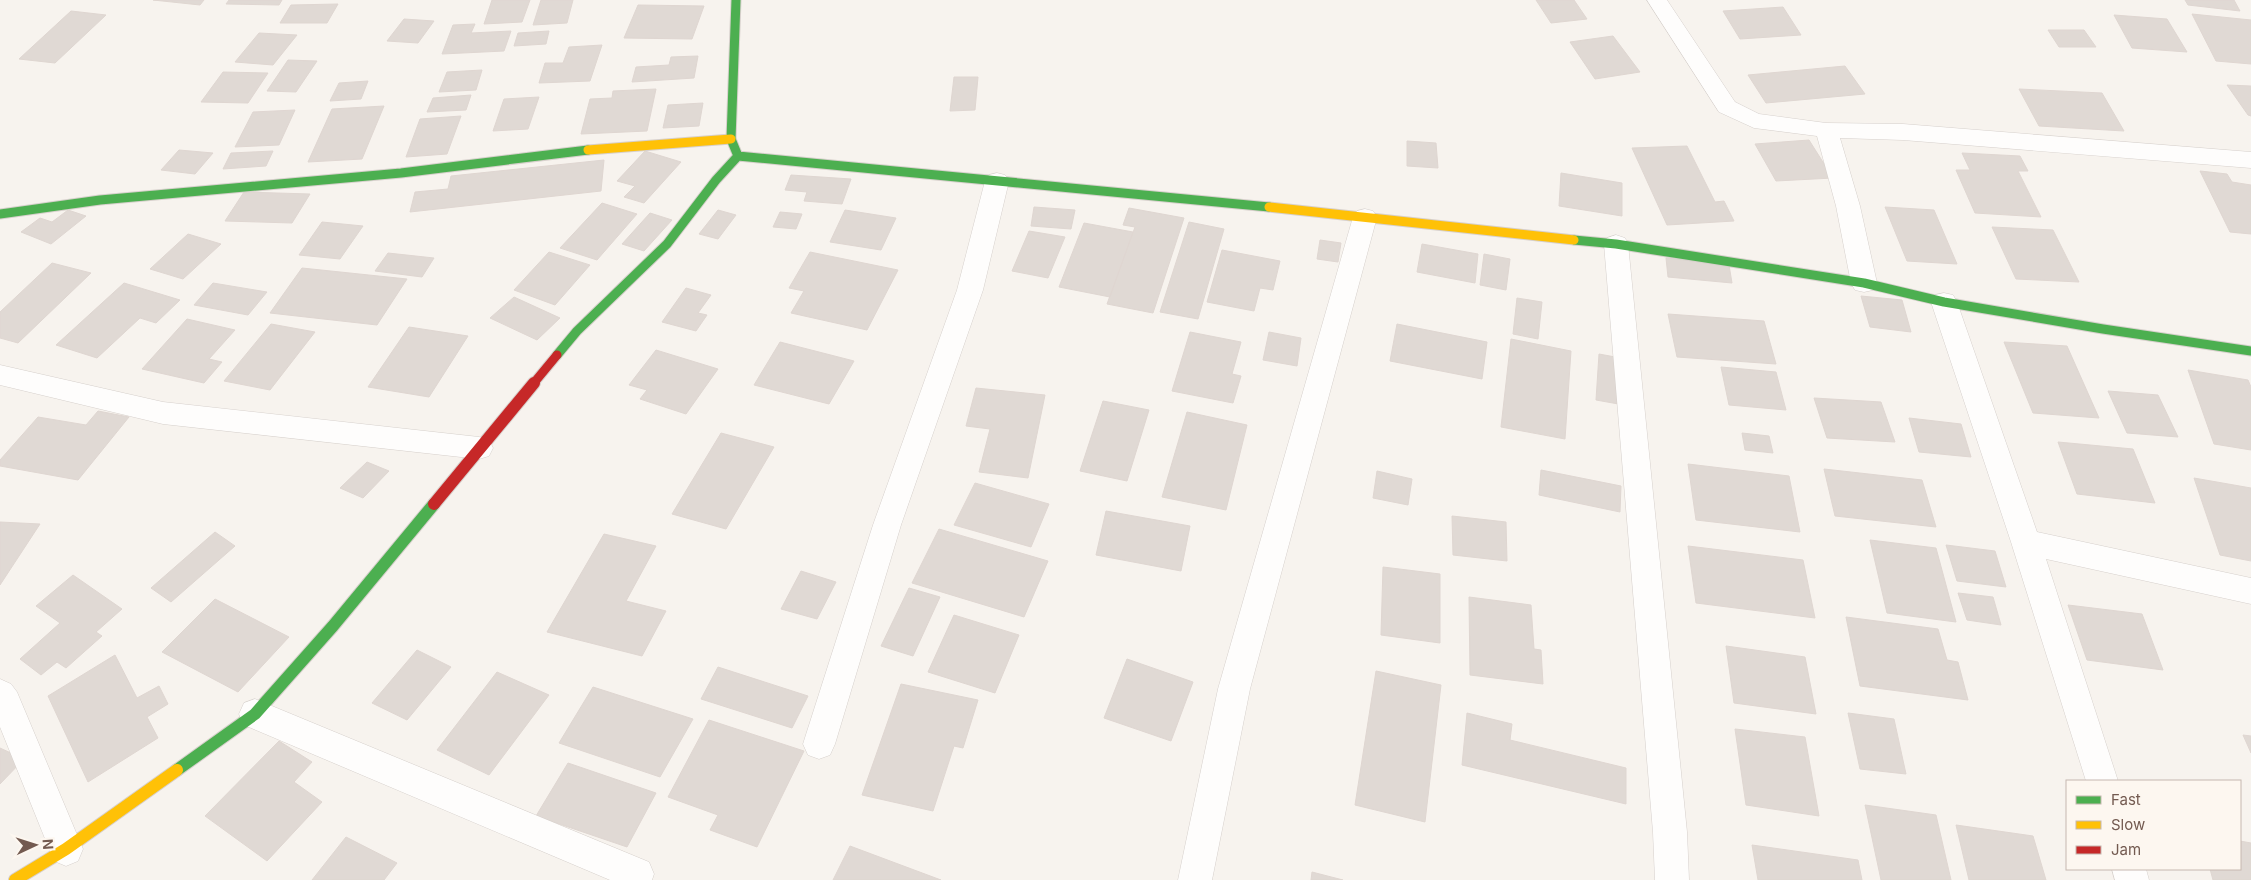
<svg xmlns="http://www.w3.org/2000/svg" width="2251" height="880" viewBox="0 0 2251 880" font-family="Inter,sans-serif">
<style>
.building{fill:#e0d9d4;stroke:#dfd6d1}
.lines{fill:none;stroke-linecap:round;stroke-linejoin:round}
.street-casing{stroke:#d6d0cc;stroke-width:1}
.fast-far1-casing{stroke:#d7d0cc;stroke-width:11}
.fast-casing{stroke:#d7d0cc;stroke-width:14}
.slow-far1-casing{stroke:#d7d0cc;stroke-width:11}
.slow-casing{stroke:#d7d0cc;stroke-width:14}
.jam-far1-casing{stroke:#d7d0cc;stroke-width:11}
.jam-casing{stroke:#d7d0cc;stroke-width:14}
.street{fill:#fefdfc;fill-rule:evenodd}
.fast-far1{stroke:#4caf50;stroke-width:9}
.fast{stroke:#4caf50;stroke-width:12}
.slow-far1{stroke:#ffc107;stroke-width:9}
.slow{stroke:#ffc107;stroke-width:12}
.jam-far1{stroke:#c62828;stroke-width:9}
.jam{stroke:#c62828;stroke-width:12}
</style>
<rect width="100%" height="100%" fill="#f7f3ee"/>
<path class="building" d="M 153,0 L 204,0 L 200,5 Z
M 229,0 L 282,0 L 279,5 L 226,4 Z
M 492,0 L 530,0 L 522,22 L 484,24 Z
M 541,0 L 573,0 L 567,23 L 533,25 Z
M 1536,0 L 1574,0 L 1587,19 L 1551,23 Z
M 2185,0 L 2234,0 L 2240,11 L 2188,5 Z
M 338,4 L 327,23 L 280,23 L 291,5 Z
M 638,5 L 704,6 L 692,39 L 624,38 Z
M 1783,7 L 1801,35 L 1740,39 L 1723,11 Z
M 71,11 L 106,15 L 55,63 L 19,59 Z
M 2192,14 L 2251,20 L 2251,64 L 2216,61 Z
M 2114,15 L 2167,19 L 2187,52 L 2132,48 Z
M 404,19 L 434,21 L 418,43 L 387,41 Z
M 475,24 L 471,33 L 511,31 L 504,51 L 442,54 L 453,25 Z
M 2048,30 L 2084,30 L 2096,47 L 2059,47 Z
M 549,31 L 546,44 L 514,46 L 518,33 Z
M 259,33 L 297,35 L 273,65 L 235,62 Z
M 1613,36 L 1640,72 L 1595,79 L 1570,42 Z
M 602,45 L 590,81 L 539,83 L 545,63 L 563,63 L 569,47 Z
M 698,56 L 694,78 L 632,82 L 636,67 L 669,65 L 671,57 Z
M 288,60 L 317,61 L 296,92 L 267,91 Z
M 1845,66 L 1865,94 L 1766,103 L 1748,75 Z
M 482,70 L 476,90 L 439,92 L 447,72 Z
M 223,72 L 268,73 L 248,103 L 201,102 Z
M 954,77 L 978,77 L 975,110 L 950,111 Z
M 368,81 L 361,99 L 330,101 L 339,83 Z
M 2227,85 L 2251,86 L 2251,116 L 2248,115 Z
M 656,89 L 647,131 L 581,134 L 590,99 L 612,98 L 613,91 Z
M 2019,89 L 2102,93 L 2124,131 L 2039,126 Z
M 471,95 L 466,110 L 427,112 L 433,98 Z
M 539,97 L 528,129 L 493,131 L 504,99 Z
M 703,103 L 699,126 L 663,128 L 668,105 Z
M 384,106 L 362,159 L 308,162 L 332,109 Z
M 295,110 L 279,145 L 235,147 L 253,112 Z
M 461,116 L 447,154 L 406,157 L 420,119 Z
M 1809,140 L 1833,178 L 1776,181 L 1755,144 Z
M 1407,141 L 1436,143 L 1438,168 L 1407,166 Z
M 1687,146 L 1715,202 L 1724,201 L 1734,221 L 1667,225 L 1632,148 Z
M 179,150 L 213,153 L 195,174 L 161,170 Z
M 273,151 L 266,166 L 223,169 L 231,153 Z
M 645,151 L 681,162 L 644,203 L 624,197 L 635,186 L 617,181 Z
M 1962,153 L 2020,156 L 2028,171 L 2018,171 L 2041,217 L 1975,213 L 1956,170 L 1970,170 Z
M 604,160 L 601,191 L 410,212 L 415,192 L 448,189 L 451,176 Z
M 2200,171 L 2227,174 L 2232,182 L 2251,185 L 2251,234 L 2230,232 Z
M 1561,173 L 1622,183 L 1622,216 L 1559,206 Z
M 791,175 L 851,179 L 842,204 L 804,201 L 807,192 L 785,190 Z
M 244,192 L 310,194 L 292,223 L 225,221 Z
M 602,203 L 637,214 L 597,260 L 560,248 Z
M 1034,207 L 1075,210 L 1071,229 L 1031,226 Z
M 1885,207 L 1934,210 L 1957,264 L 1907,261 Z
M 1129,208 L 1184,218 L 1153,313 L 1107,304 L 1135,227 L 1123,225 Z
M 68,210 L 86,216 L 51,244 L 21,232 L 40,218 L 52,222 Z
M 718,210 L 736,215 L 718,239 L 699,234 Z
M 845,210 L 896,218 L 881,250 L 830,242 Z
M 780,212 L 802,214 L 796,229 L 773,227 Z
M 650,213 L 672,220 L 644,251 L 622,244 Z
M 322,222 L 363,226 L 340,259 L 299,255 Z
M 1189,222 L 1224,229 L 1198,319 L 1160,312 Z
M 1084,223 L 1133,232 L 1110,297 L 1059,287 Z
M 1992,227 L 2053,230 L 2079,282 L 2016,279 Z
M 1029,231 L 1065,237 L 1048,278 L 1012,271 Z
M 188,234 L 221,244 L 183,279 L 150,269 Z
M 1320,240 L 1341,243 L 1338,262 L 1317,259 Z
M 1422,244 L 1478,254 L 1475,283 L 1417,272 Z
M 1222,250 L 1280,261 L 1273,290 L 1260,288 L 1254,311 L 1207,302 Z
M 549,252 L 590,265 L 555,305 L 514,290 Z
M 810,252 L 898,270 L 867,330 L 791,313 L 804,291 L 789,288 Z
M 388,253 L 434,258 L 422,277 L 375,271 Z
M 1484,254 L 1510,259 L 1506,290 L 1480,285 Z
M 1666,258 L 1729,265 L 1732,283 L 1668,277 Z
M 52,263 L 91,273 L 18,343 L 0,338 L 0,312 Z
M 302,268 L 407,279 L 377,325 L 270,313 Z
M 124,283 L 180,300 L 156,323 L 140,318 L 97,358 L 56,345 Z
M 213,283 L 267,292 L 248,315 L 194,305 Z
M 686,288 L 711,295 L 698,313 L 707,315 L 696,331 L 662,322 Z
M 1861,296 L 1902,300 L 1911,332 L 1870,327 Z
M 514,297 L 560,318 L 537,340 L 490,318 Z
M 1517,298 L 1542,302 L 1538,339 L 1513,334 Z
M 1668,314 L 1764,321 L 1776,364 L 1677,357 Z
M 187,319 L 235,330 L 209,359 L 222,362 L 204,383 L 142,369 Z
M 271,324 L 315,332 L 270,390 L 224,381 Z
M 1397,324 L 1487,342 L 1482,379 L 1390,361 Z
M 409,327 L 468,336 L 429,397 L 368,387 Z
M 1190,332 L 1241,342 L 1232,374 L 1241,376 L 1233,403 L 1172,391 Z
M 1269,332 L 1301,338 L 1297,366 L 1263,360 Z
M 1511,339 L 1571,351 L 1565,439 L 1501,427 Z
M 780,342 L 854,361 L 829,404 L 754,385 Z
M 2004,342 L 2067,346 L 2099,418 L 2033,413 Z
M 656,350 L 718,369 L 686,414 L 640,399 L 647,390 L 629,385 Z
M 1599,354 L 1626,359 L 1624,405 L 1596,400 Z
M 1721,367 L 1776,372 L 1786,410 L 1729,405 Z
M 2188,370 L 2248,380 L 2251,387 L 2251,450 L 2214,444 Z
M 976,388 L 1045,395 L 1028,478 L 979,472 L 990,429 L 966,426 Z
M 2108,391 L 2158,395 L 2178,437 L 2127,433 Z
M 1814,398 L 1881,402 L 1895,442 L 1827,438 Z
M 1103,401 L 1149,410 L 1127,481 L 1080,471 Z
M 98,411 L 129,417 L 78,480 L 0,466 L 0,460 L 38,417 L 86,425 Z
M 1187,412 L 1247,425 L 1226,510 L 1162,497 Z
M 1909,418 L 1961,424 L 1971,457 L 1919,452 Z
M 721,433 L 774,447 L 726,529 L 672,514 Z
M 1742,433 L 1769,436 L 1773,453 L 1745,450 Z
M 2058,442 L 2133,449 L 2155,503 L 2077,494 Z
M 367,462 L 389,471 L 363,498 L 340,488 Z
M 1688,464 L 1789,476 L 1800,532 L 1696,520 Z
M 1824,469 L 1922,480 L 1936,527 L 1835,516 Z
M 1541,470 L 1621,486 L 1620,512 L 1539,495 Z
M 1377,471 L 1412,479 L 1408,505 L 1373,498 Z
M 2194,478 L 2251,488 L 2251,561 L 2220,555 Z
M 975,483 L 1049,504 L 1031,547 L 954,525 Z
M 1106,511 L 1190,526 L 1181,571 L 1096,555 Z
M 1452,516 L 1506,522 L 1507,561 L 1453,555 Z
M 0,522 L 40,524 L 0,585 Z
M 939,529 L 1048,561 L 1024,617 L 912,583 Z
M 215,532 L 235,546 L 171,602 L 151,588 Z
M 604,534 L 656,546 L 626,601 L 666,611 L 642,656 L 547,632 Z
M 1870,540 L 1936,548 L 1956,622 L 1887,613 Z
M 1946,545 L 1995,551 L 2006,587 L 1957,581 Z
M 1688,546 L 1803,560 L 1815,618 L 1696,603 Z
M 1383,567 L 1440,574 L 1440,643 L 1381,635 Z
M 801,571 L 836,582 L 817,619 L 781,609 Z
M 73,575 L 122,609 L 96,632 L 102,636 L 66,668 L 57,662 L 41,675 L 20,659 L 60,623 L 36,606 Z
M 909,588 L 940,597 L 913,656 L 881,646 Z
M 1958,593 L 1993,597 L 2001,625 L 1967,620 Z
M 1469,597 L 1531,605 L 1534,649 L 1541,650 L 1543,684 L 1470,675 Z
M 215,599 L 289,637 L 238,692 L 162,652 Z
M 2068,605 L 2142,614 L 2163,670 L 2087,660 Z
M 954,615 L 1019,635 L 995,693 L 928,672 Z
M 1846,617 L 1938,629 L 1947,660 L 1958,662 L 1968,700 L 1860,686 Z
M 1726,646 L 1805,657 L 1816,714 L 1734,703 Z
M 417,650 L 451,667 L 407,720 L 372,703 Z
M 115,655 L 137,698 L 159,686 L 168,704 L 147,717 L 158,738 L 88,782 L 48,696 Z
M 1127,659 L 1193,682 L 1171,741 L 1104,718 Z
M 718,667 L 808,696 L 792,728 L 701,699 Z
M 1376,671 L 1441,685 L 1425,822 L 1355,805 Z
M 497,672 L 549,695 L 489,775 L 437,750 Z
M 901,684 L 978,700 L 963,748 L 954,746 L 933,811 L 862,795 Z
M 593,687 L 693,719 L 660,777 L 559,743 Z
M 1467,713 L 1512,724 L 1510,740 L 1626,768 L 1626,804 L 1462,765 Z
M 1848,713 L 1894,719 L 1906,774 L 1860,769 Z
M 709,720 L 804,751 L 757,847 L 710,830 L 718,815 L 668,797 Z
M 1735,729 L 1805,737 L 1819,816 L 1746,805 Z
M 2243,735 L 2251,736 L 2251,753 Z
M 279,741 L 312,762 L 294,782 L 322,802 L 267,861 L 205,816 Z
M 0,748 L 24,759 L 0,784 Z
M 568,763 L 656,793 L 627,847 L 536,816 Z
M 1865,805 L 1936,815 L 1951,880 L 1881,880 Z
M 1956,825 L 2033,836 L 2046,880 L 1969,880 Z
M 346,837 L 397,863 L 384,880 L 312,880 Z
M 2240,841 L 2251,843 L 2251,880 L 2213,880 L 2210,869 L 2240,869 Z
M 1752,845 L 1858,860 L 1862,880 L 1758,880 Z
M 850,846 L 941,880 L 833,880 Z
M 1312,872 L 1343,880 L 1311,880 Z"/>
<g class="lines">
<defs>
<path id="street" d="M 1647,0 L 1667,0 L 1735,102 L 1759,114 L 1826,123 L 1903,124 L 2251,152 L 2251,168 L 1903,140 L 1840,138 L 1860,206 L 1877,283 L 1873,290 L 1864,292 L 1855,290 L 1851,283 L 1836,206 L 1817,136 L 1754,128 L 1719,112 Z
M 997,173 L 1005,175 L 1009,181 L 983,290 L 901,525 L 835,744 L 830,755 L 819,759 L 808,755 L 803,744 L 873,525 L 957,290 L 985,181 L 989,175 Z
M 1365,209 L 1373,211 L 1377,217 L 1250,689 L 1212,880 L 1178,880 L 1218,689 L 1353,217 L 1357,211 Z
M 1616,235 L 1625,238 L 1628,244 L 1687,832 L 1689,880 L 1655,880 L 1653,832 L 1604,244 L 1607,238 Z
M 1944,293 L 1953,295 L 1957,302 L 2037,532 L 2251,578 L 2251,604 L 2046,559 L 2118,781 L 2086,781 L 2011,542 L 1931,302 L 1935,295 Z
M 0,365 L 163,402 L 479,437 L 489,440 L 493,448 L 489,456 L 479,459 L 163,424 L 0,385 Z
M 0,679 L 11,684 L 17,692 L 83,849 L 78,861 L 66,866 L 54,861 L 0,727 Z
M 255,699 L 649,862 L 654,874 L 652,880 L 610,880 L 244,725 L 239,714 L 244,703 Z
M 2112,869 L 2146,869 L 2149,880 L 2115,880 Z"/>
<path id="fast-far1" d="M 738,156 L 1269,207
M 0,214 L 100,200 L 401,173 L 588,150
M 1574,240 L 1616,244 L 1864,283 L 1944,302 L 2103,329 L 2251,351
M 557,355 L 577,331 L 667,244 L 716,180 L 738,156 L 731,139 L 736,0"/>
<path id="fast" d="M 177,770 L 255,714 L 333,626 L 434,504"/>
<path id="slow-far1" d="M 588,150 L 731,139
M 1269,207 L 1574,240"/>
<path id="slow" d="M 15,880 L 66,849 L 177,770"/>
<path id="jam-far1" d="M 533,384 L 557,355"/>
<path id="jam" d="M 434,504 L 534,383"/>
</defs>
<use href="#street" class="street-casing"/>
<use href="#fast-far1" class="fast-far1-casing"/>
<use href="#fast" class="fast-casing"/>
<use href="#slow-far1" class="slow-far1-casing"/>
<use href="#slow" class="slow-casing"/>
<use href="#jam-far1" class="jam-far1-casing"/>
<use href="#jam" class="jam-casing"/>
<use href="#street" class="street"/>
<use href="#fast-far1" class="fast-far1"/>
<use href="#fast" class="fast"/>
<use href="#slow-far1" class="slow-far1"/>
<use href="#slow" class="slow"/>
<use href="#jam-far1" class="jam-far1"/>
<use href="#jam" class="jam"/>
</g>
<rect x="2066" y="780" width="175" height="90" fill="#fdf7f0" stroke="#c6b8b0"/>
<rect x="2076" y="796" width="25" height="8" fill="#4caf50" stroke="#c6b8b0"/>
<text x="2111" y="805" font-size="15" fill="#735a50">Fast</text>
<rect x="2076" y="821" width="25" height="8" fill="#ffc107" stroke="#c6b8b0"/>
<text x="2111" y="830" font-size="15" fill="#735a50">Slow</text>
<rect x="2076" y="846" width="25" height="8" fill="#c62828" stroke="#c6b8b0"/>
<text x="2111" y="855" font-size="15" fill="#735a50">Jam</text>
<g transform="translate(35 845) rotate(86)" stroke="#fdf7f0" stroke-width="4" paint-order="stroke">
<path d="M0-4L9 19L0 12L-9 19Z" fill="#735a50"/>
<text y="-8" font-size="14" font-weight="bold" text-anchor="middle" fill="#735a50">N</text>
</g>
</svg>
